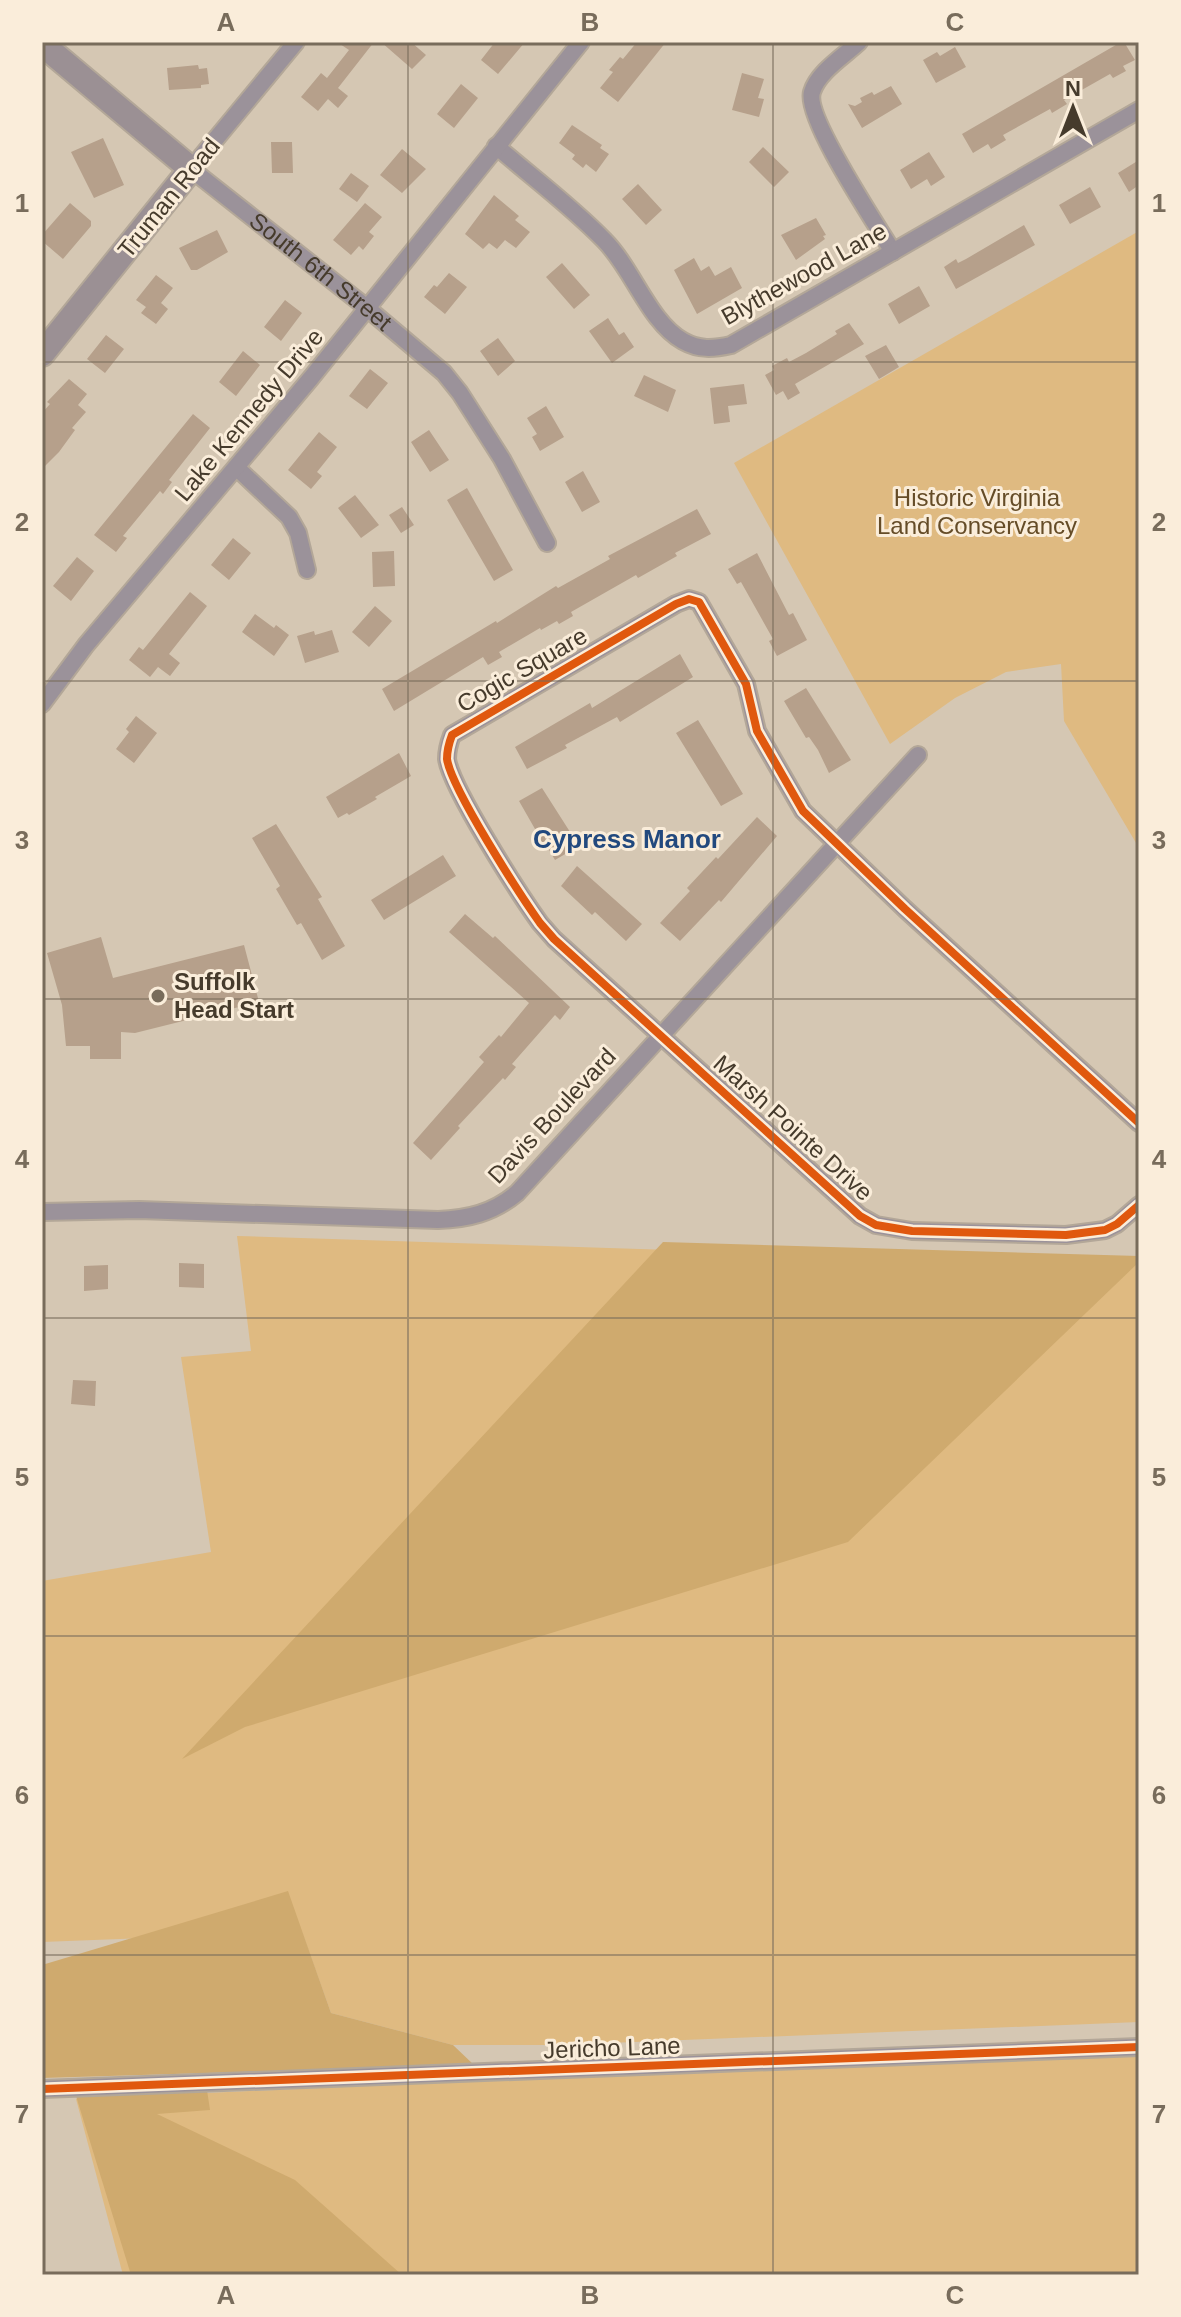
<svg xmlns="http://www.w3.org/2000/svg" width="1181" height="2317" viewBox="0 0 1181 2317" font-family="Arial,sans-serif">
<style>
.green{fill:#dfba81}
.forest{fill:#cfaa6e}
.building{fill:#b6a08b}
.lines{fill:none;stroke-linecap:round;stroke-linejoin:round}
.street-casing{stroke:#b3a798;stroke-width:20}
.secondary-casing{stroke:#b3a798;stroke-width:28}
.street{stroke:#9b929a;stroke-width:16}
.secondary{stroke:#9b9094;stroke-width:24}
.cycleway-casing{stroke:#faedda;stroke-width:13}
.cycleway{stroke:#e0580e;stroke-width:8}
.grid{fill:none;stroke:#786c5b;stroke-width:2;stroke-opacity:0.55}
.poi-dot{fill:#786c5b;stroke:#faedda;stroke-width:3}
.labels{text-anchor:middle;stroke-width:6;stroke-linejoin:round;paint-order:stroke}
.street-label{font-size:24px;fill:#463b2c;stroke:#faedda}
.park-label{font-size:24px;fill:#654c27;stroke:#faedda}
.poi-label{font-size:24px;font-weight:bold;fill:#463b2c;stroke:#faedda;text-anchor:start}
.neighbourhood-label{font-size:26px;font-weight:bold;fill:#22497e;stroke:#faedda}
.neatline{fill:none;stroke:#786c5b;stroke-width:3}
.grid-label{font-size:26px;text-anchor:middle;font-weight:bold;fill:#786c5b}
</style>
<rect width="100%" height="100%" fill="#d5c7b3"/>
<path class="green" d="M 1139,231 L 1139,848 L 1064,721 L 1061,664 L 1006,672 L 955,698 L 890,744 L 734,463 Z
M 237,1236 L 1139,1265 L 1139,2022 L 559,2045 L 453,2045 L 331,2013 L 302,1932 L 42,1942 L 42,1581 L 211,1552 L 181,1357 L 251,1351 Z
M 1139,2051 L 1139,2275 L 123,2275 L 76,2099 Z"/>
<path class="forest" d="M 663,1242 L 1139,1256 L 1139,1262 L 848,1542 L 245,1727 L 182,1759 Z
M 288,1891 L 331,2013 L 453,2045 L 474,2065 L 42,2078 L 42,1965 Z
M 207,2090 L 210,2110 L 157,2114 L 295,2180 L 402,2275 L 131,2275 L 76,2096 Z"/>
<path class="building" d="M 337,42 L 374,42 L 338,88 L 348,96 L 338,108 L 328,99 L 318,111 L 301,97 L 321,73 L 327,78 L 349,50 Z
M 381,42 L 411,42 L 426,55 L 412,69 Z
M 495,42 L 525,42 L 498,74 L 481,60 Z
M 637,42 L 666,42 L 618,102 L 600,88 L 613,72 L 609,70 L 620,57 L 623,59 Z
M 1121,42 L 1124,42 L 1135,60 L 1123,66 L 1126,71 L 1113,78 L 1110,74 L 1064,100 L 1067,104 L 1052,113 L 1050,109 L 1003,135 L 1006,140 L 991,149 L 988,144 L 973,153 L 962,134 Z
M 955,47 L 966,67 L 936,83 L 923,60 L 937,52 L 940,56 Z
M 198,65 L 199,69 L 207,68 L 209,84 L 201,85 L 201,88 L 169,90 L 167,68 Z
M 742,73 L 764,79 L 758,98 L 764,99 L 759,117 L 732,110 Z
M 461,84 L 478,98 L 454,128 L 437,114 Z
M 891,86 L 902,104 L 862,128 L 848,104 L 855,106 L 862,102 L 860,98 L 872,92 L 874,95 Z
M 572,125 L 602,145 L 600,148 L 609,154 L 596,172 L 586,164 L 583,168 L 572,159 L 575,155 L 559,143 Z
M 103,138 L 124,185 L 94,198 L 71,152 Z
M 271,142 L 292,142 L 293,173 L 272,173 Z
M 763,147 L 789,172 L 774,187 L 749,162 Z
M 402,149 L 426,169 L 402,193 L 380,175 Z
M 929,152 L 945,177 L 931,186 L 927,179 L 911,189 L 900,170 Z
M 1139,160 L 1139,185 L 1129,192 L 1118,173 Z
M 351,173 L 369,186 L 357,202 L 339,189 Z
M 638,184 L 662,210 L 646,225 L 622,199 Z
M 1090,187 L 1101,207 L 1070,224 L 1059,205 Z
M 494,195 L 519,216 L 515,220 L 530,232 L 516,248 L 505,240 L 497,249 L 489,243 L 483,249 L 465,234 Z
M 70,203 L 91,221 L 91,226 L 63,259 L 42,241 L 42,235 Z
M 365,203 L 382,217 L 369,232 L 374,236 L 363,250 L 359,246 L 351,255 L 333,240 Z
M 816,218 L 826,235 L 823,236 L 825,239 L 796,260 L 781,235 Z
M 1024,225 L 1035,245 L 956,289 L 944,267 L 956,259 L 958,263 L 966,259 Z
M 217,230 L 228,252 L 197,270 L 191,270 L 179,248 Z
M 694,258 L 701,271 L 709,266 L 715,276 L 731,267 L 742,288 L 697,314 L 674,270 Z
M 562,263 L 590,295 L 574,309 L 546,277 Z
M 449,273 L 467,287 L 445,314 L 424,297 L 434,285 L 437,287 Z
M 156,275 L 173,288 L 161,303 L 168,309 L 156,324 L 141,313 L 146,307 L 136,300 Z
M 919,286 L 930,306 L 899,324 L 888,304 Z
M 285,300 L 302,313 L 281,341 L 264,327 Z
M 608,318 L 619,335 L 624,332 L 634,347 L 612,363 L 589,331 Z
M 849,323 L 864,344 L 795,384 L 800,393 L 788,400 L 783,391 L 776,395 L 765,375 L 774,370 L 772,366 L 787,358 L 789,362 L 806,353 L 837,334 L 835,331 Z
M 106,335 L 124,349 L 105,373 L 87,359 Z
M 498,338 L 515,361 L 498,376 L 480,351 Z
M 886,345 L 899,367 L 879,379 L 865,356 Z
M 243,351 L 260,365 L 236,396 L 219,382 Z
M 370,369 L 388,383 L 367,409 L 349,396 Z
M 644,375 L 676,390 L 668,412 L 634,396 Z
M 69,379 L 87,394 L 78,405 L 86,412 L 72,428 L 75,430 L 59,452 L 42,469 L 42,413 L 50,404 L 47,402 Z
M 744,384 L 747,404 L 728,406 L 730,422 L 714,424 L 710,388 Z
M 546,406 L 564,437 L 540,451 L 532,437 L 537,434 L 527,418 Z
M 193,414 L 210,428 L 169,480 L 172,482 L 163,494 L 160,491 L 123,536 L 127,538 L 116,552 L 94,535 Z
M 429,430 L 449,460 L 430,472 L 411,442 Z
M 319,432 L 337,447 L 317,472 L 322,476 L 311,489 L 288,470 Z
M 583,471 L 600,502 L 582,512 L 565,482 Z
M 467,488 L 513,570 L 494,581 L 447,500 Z
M 355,495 L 379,525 L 361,538 L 338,508 Z
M 402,507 L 414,525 L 401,533 L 389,515 Z
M 697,509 L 711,534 L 675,553 L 677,556 L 638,578 L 636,575 L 571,612 L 573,616 L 559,624 L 557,621 L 541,630 L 540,628 L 499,652 L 502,657 L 488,665 L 483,657 L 394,711 L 382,689 L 496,621 L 497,623 L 556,586 L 558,588 L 610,559 L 608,556 Z
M 233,538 L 251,553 L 229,580 L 211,565 Z
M 394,551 L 395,586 L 373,587 L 372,552 Z
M 757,553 L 789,615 L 793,613 L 807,640 L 777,656 L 769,641 L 773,639 L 741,582 L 737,584 L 728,569 Z
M 77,557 L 94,571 L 71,601 L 53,586 Z
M 190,592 L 207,606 L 169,654 L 180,663 L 170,676 L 158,667 L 150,677 L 129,660 L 139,647 L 143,650 Z
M 375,606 L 392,621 L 369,647 L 352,632 Z
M 255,614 L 274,628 L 276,625 L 289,635 L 274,656 L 242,632 Z
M 332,630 L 339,652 L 305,663 L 297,636 L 314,631 L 315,635 Z
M 680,654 L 693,677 L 620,722 L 617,717 L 565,745 L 567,748 L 527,769 L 515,747 L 590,703 L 592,708 Z
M 806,688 L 851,760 L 829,773 L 818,750 L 809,737 L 806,738 L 784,701 Z
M 136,716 L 157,733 L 134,763 L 116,749 L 129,732 L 126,729 Z
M 698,720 L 743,794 L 721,806 L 676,733 Z
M 399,753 L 411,776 L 375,797 L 377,799 L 349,815 L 347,813 L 338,818 L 326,797 Z
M 542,788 L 579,846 L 555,860 L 548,848 L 543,851 L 536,838 L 539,836 L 519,801 Z
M 757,817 L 777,836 L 721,902 L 719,900 L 680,941 L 660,923 L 690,891 L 687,888 L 716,857 L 718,859 Z
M 276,824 L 322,897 L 318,899 L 345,946 L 322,960 L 301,923 L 297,925 L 276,889 L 280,886 L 252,838 Z
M 443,855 L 456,876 L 384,920 L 371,900 Z
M 577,866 L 642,924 L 626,941 L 595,912 L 592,915 L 561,886 Z
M 465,914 L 493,938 L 495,936 L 570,1007 L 560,1020 L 555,1015 L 512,1064 L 516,1067 L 505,1080 L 503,1078 L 458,1126 L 460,1128 L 431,1160 L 413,1143 L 484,1062 L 479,1057 L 499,1035 L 501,1037 L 529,1003 L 449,932 Z
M 101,937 L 113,978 L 244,945 L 259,1002 L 135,1033 L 121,1032 L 121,1059 L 90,1059 L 90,1046 L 66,1046 L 62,1005 L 47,953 Z
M 179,1263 L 204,1264 L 204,1288 L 179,1287 Z
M 108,1265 L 108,1289 L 84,1291 L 84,1266 Z
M 73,1380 L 96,1381 L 95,1406 L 71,1404 Z"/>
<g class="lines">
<defs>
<g id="street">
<path id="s1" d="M 296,42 L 191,169 L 367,308 L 444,373 L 460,393 L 502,459 L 547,543"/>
<path d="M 859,42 C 844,56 818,72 812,92 C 804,117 877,225 893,252"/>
<path d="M 496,146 C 532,177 571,206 604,240 C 633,269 649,322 683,341 C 699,350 713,349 731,345 L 1139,110"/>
<path d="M 237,468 L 289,517 L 298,533 L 307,570"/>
<path d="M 42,704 L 86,645 L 311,378 L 581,42"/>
<path d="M 1139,1123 L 905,909 L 803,811 L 757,731 L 746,684 L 699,602 L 689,599 L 676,604 L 452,735 C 449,743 447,751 447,759 C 451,788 520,895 540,923 L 554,939 L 860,1216 L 876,1225 L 912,1231 L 1066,1235 L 1105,1230 L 1117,1224 L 1139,1205"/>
<path d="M 42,1212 L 139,1210 L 438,1220 C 468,1219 493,1213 517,1193 L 918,755"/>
<path d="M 42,2089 L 1139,2047"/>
</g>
<path id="secondary" d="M 42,44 L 191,169 L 42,354"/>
</defs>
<use href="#street" class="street-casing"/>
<use href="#secondary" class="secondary-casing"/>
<use href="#street" class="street"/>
<use href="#secondary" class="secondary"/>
<defs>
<path id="cycleway" d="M 1139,1123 L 905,909 L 803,811 L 757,731 L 746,684 L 699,602 L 689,599 L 676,604 L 452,735 C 449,743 447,751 447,759 C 451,788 520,895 540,923 L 554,939 L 860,1216 L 876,1225 L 912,1231 L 1066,1235 L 1105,1230 L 1117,1224 L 1139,1205
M 42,2089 L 1139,2047"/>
</defs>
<use href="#cycleway" class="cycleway-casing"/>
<use href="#cycleway" class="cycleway"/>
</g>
<path class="grid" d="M 408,42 L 408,2275M 773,42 L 773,2275M 42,362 L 1139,362M 42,681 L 1139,681M 42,999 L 1139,999M 42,1318 L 1139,1318M 42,1636 L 1139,1636M 42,1955 L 1139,1955"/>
<circle class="poi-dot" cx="158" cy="996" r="8"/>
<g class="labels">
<g class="street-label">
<text transform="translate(169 198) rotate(-51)" y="8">Truman Road</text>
<text dy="8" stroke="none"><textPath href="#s1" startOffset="330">South 6th Street</textPath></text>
<text transform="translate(804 274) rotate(-29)" y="8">Blythewood Lane</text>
<text transform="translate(249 415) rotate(-50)" y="8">Lake Kennedy Drive</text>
<text transform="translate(522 670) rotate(-30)" y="8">Cogic Square</text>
<text transform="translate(552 1116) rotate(-47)" y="8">Davis Boulevard</text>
<text transform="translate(793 1128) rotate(42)" y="8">Marsh Pointe Drive</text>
<text transform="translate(612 2048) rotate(-2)" y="8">Jericho Lane</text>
</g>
<g class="park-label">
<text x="977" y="506">Historic Virginia<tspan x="977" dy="28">Land Conservancy</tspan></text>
</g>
<g class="poi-label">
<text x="174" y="990">Suffolk<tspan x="174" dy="28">Head Start</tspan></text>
</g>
<g class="neighbourhood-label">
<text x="627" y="848">Cypress Manor</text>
</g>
</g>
<rect width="1181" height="2317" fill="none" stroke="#faedda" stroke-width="88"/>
<g transform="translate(1073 108)" stroke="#faedda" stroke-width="6" paint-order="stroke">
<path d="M0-6L14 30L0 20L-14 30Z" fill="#463b2c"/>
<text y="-12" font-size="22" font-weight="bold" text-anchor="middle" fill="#463b2c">N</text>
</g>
<rect x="44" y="44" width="1093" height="2229" class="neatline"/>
<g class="grid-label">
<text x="226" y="31">A</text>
<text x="590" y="31">B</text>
<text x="955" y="31">C</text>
<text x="22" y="212">1</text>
<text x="1159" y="212">1</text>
<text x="22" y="531">2</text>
<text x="1159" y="531">2</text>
<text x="22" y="849">3</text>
<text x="1159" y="849">3</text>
<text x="22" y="1168">4</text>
<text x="1159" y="1168">4</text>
<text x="22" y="1486">5</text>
<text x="1159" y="1486">5</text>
<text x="22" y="1804">6</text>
<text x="1159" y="1804">6</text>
<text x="22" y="2123">7</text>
<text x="1159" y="2123">7</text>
<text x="226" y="2304">A</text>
<text x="590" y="2304">B</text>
<text x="955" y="2304">C</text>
</g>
</svg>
